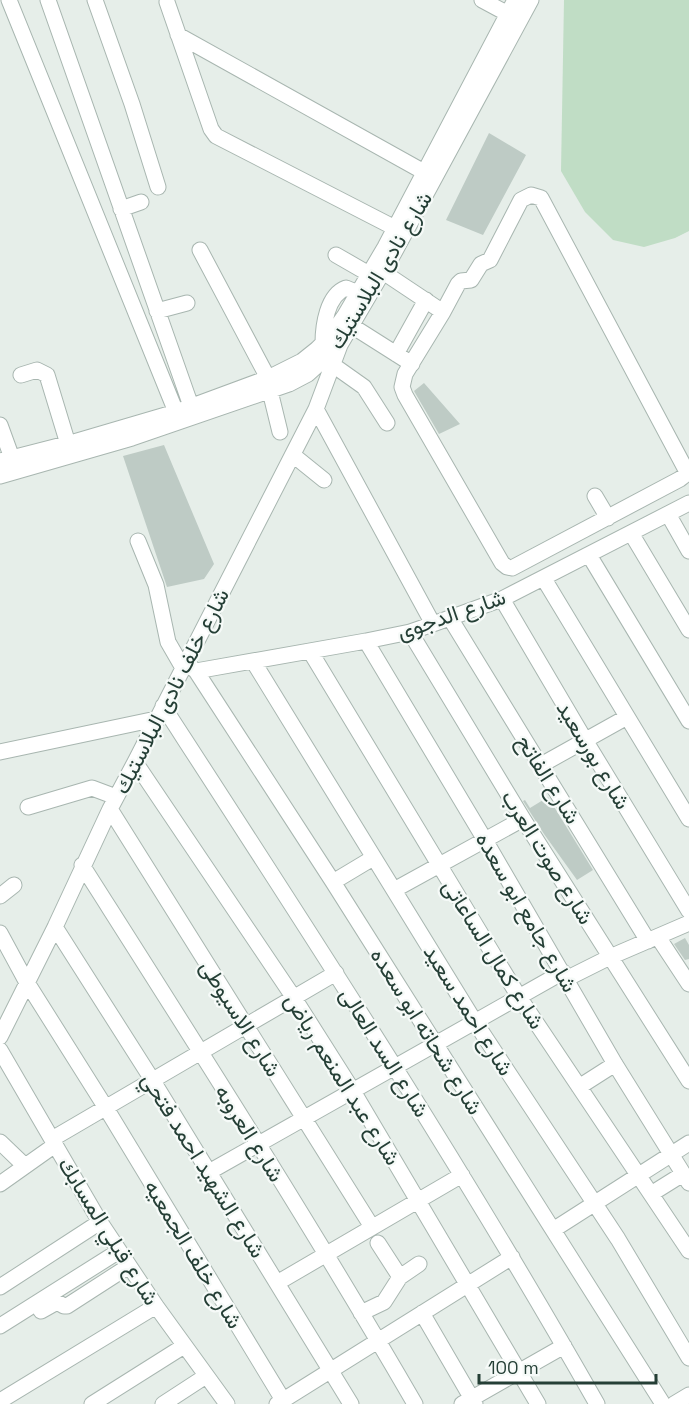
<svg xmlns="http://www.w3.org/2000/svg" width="689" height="1404" viewBox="0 0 689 1404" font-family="'Space Grotesk',Vazirmatn,sans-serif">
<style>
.green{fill:#c0ddc5}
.building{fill:#becbc5}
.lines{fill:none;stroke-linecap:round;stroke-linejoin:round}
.minor-casing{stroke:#a8b6b0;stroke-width:17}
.minor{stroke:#fff;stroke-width:15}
.labels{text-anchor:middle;stroke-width:4.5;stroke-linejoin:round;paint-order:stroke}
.street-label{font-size:22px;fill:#253f36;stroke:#f6faf8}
</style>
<rect width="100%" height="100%" fill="#e6eee9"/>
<path class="green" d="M 564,0 L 689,0 L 689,231 L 675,238 L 644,247 L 613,240 L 585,212 L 561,171 Z"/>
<path class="building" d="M 489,133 L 526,155 L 483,235 L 446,220 Z
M 424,383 L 460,424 L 439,434 L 414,391 Z
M 164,445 L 214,564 L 204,579 L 167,587 L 123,456 Z
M 548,797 L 593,870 L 577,880 L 544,834 L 523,801 L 525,800 L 530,808 Z
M 685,938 L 689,945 L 689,959 L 685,960 L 674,944 Z"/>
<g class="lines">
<defs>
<path id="minor" d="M 9,0 L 176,412
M 48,0 L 191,406
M 95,0 L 132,104 L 158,187
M 482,0 L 508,14
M 167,2 L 211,129 L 216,136 L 395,228
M 178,35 L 424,172
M 531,195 L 541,198 L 686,470 L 685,475 L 680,479 L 512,568 L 507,567 L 502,563 L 405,395 L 402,387 L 405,374 L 443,312 L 458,284 L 461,281 L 471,280 L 481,264 L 490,260 L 521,200 Z
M 121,209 L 141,202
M 200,250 L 268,378
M 336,255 L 369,274
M 383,272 L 443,312
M 157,311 L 187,303
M 352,326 L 412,364
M 323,343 C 323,326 327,295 346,288 L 358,293
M 396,354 L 426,300
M 333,365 L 364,387 L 387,423
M 21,375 L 37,370 L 47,375 L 68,444
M 270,391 L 280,432
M 316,409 L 433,624
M 0,425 L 12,458
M 293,455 L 324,480
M 0,461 L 74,442 L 176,412 L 268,378 L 302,361 L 317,349 L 331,335 L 345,315 L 385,247 L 515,0
M 0,476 L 132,438 L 289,384 L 308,374 L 340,345 L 394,253 L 531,0
M 595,496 L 608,518
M 668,514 L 689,551
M 631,533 L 689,630
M 138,541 L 156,585 L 168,642 L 183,668
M 589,555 L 689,721
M 544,579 L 689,819
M 502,599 L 585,740 L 689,911
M 450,618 L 648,941
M 410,632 L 523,819 L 689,1081
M 366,641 L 485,840 L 615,1064 L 689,1183
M 310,651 L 519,997 L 689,1251
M 253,661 L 475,1022 L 618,1239 L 689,1358
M 186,663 L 196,671 L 333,882 L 663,1404
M 196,671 L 366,641 L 410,632 L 433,624 L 502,599 L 689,503
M 163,706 C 312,936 462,1166 597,1404
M 0,752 L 156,719
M 135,762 L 294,998 L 353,1091 L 538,1404
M 541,765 L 627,717
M 28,807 L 92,788 L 116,797
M 110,809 L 372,1227
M 82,865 C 195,1043 309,1221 415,1404
M 333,882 L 373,858
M 394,890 L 523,819
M 0,896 L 14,885
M 55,927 L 153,1081 L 351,1404
M 0,933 L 26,981 L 106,1108 L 283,1400
M 658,937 L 689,984
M 566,979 L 610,957 L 689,923
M 0,1037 L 55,927 L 110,809 L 135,762 L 316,409 L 340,345
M 0,1050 L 100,1222 L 156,1306 L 227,1404
M 579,1087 L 615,1064
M 52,1139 L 336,973
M 0,1142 L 25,1166
M 209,1172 L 563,972
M 0,1184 L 55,1145
M 651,1194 L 683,1174
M 553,1230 L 689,1143
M 378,1243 L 400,1277
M 277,1283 L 462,1175
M 0,1287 L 100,1222
M 41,1311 L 57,1302 L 64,1306 L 67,1306 L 129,1266
M 361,1313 L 384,1302 L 400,1277 L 419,1264
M 422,1313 L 475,1404
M 0,1326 L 119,1251
M 0,1401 L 156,1306
M 92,1404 L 184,1346
M 163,1404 L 206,1376
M 277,1404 L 512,1257
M 462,1404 L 564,1346
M 674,1404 L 689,1395"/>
</defs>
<use href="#minor" class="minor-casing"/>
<use href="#minor" class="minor"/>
</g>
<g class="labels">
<g class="street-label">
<text transform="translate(380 270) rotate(-59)" y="8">شارع نادى البلاستيك</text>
<text transform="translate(451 614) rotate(-19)" y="8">شارع الدجوى</text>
<text transform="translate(171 691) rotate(-63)" y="8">شارع خلف نادى البلاستيك</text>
<text transform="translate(594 755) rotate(59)" y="8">شارع بورسعيد</text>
<text transform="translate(549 779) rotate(58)" y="8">شارع الفاتح</text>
<text transform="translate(548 857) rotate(58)" y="8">شارع صوت العرب</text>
<text transform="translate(527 912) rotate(60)" y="8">شارع جامع ابو سعده</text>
<text transform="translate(494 954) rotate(58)" y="8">شارع كمال الساعاتى</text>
<text transform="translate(469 1010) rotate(58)" y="8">شارع احمد سعيد</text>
<text transform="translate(241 1018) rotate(58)" y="8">شارع الاسيوطى</text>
<text transform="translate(427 1031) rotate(58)" y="8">شارع شحاته ابو سعده</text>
<text transform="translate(385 1052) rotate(58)" y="8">شارع السد العالى</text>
<text transform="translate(343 1079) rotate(58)" y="8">شارع عبد المنعم رياض</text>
<text transform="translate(250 1133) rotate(58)" y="8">شارع العروبه</text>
<text transform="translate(204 1165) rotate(58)" y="8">شارع الشهيد احمد فتحي</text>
<text transform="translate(109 1231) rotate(58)" y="8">شارع قبلي المسابك</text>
<text transform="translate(194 1254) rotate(59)" y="8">شارع خلف الجمعيه</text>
</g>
</g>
<path d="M479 1374v9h177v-9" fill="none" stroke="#253f36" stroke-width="3"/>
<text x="488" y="1374" font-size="18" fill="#253f36" stroke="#f6faf8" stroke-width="4.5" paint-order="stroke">100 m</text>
</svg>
